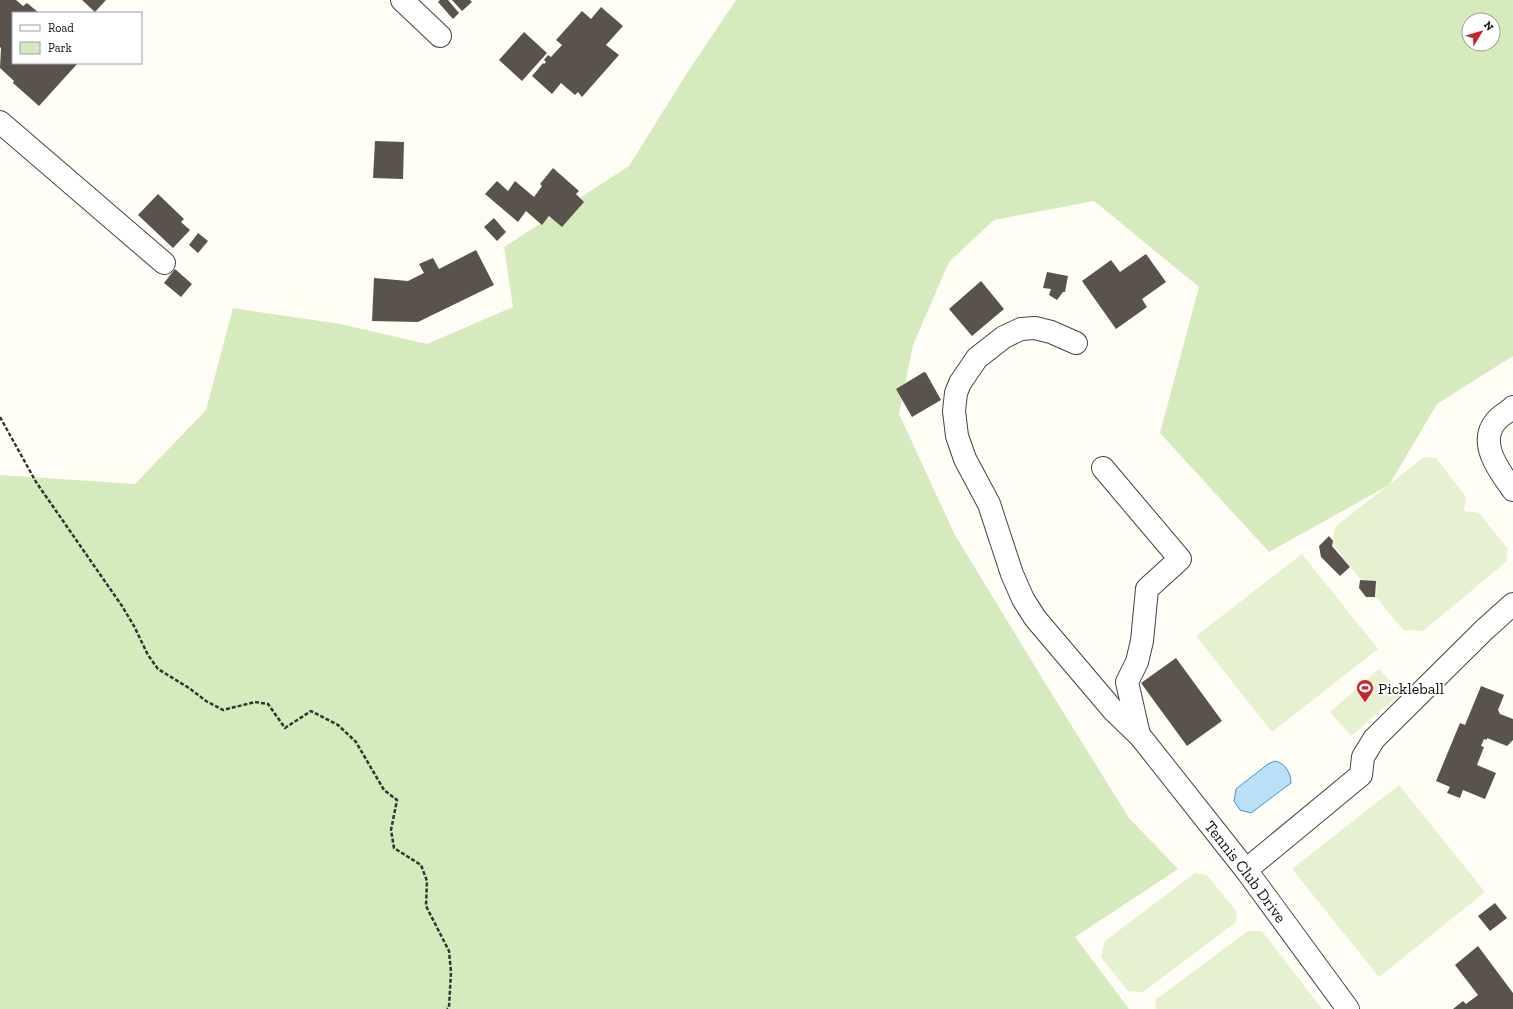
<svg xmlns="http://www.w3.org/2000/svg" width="1513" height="1009" viewBox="0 0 1513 1009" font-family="'Zilla Slab',serif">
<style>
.green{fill:#d5ebbd;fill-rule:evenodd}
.pitch{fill:#e6f2cf}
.water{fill:#b9e0f7;stroke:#3f96cf}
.building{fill:#5a524d}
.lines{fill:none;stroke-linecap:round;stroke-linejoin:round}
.minor-casing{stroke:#444;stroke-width:24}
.path{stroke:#333;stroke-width:2.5;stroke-dasharray:4 2;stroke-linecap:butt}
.minor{stroke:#fff;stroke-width:22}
.labels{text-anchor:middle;stroke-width:4;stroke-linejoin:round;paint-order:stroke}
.poi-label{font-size:16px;fill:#111;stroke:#fff;text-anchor:start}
.street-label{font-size:16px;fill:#111;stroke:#fff}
</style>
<rect width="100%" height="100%" fill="#fffdf5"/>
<path class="green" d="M 736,0 L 1513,0 L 1513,356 L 1437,404 L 1389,485 L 1269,552 L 1160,433 L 1199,287 L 1094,201 L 994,220 L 949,262 L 913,345 L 899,414 L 955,535 L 1050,691 L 1129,818 L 1178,869 L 1075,937 L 1129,1009 L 0,1009 L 0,475 L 135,484 L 206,410 L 233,308 L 340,324 L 427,344 L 513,307 L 504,247 L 629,166 L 687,73 ZM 1469,20 L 1493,20 L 1493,44 L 1469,44 Z"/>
<path class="pitch" d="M 1424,457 L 1436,458 L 1466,497 L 1464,511 L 1479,513 L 1508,549 L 1506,562 L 1423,631 L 1403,630 L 1376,597 L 1377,583 L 1360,579 L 1332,543 L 1335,527 Z
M 1302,554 L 1378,649 L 1272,732 L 1196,636 Z
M 1379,669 L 1401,693 L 1351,736 L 1330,712 Z
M 1399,785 L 1485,892 L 1379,977 L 1292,869 Z
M 1195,873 L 1207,875 L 1237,912 L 1236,922 L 1143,992 L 1128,991 L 1101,957 L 1105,941 Z
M 1248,931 L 1262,931 L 1322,1009 L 1156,1009 L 1155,1000 Z"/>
<path class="water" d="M 1275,761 C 1285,763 1291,773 1291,783 L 1251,813 L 1240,810 L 1234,801 L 1236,789 L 1268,764 Z"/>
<path class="building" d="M 0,0 L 16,0 L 23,6 L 27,3 L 39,13 L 13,13 L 13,63 L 78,63 L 39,106 L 13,83 L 14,81 L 0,68 L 1,48 L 0,47 Z
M 82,0 L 106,0 L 95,12 Z
M 440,0 L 448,0 L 459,13 L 453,19 L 438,2 Z
M 452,0 L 470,0 L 472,2 L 462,11 Z
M 601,7 L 623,26 L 606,45 L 619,55 L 582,97 L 578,92 L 575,95 L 561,83 L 552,94 L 532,76 L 543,63 L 544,64 L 546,62 L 544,60 L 548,55 L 551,57 L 562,45 L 556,40 L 582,11 L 591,19 Z
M 524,32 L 547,53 L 522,81 L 499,60 Z
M 375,141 L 404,142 L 403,179 L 373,178 Z
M 553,168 L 579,191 L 576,194 L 584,202 L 562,227 L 549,216 L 542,225 L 526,211 L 518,222 L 485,194 L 497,181 L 508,191 L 515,181 L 534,197 L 542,186 L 540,184 Z
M 158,194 L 184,219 L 181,222 L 190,230 L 173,248 L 138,215 Z
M 494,218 L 506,232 L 497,241 L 484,227 Z
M 198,233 L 208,241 L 198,253 L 189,245 Z
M 476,250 L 494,285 L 418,322 L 372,321 L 374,278 L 408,281 L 424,273 L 419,264 L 433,258 L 439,269 Z
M 1146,254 L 1166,282 L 1142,299 L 1147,307 L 1116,329 L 1082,281 L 1111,260 L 1120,272 Z
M 175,269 L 192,284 L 181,297 L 164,283 Z
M 1047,272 L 1068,276 L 1065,292 L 1063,292 L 1057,300 L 1049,295 L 1051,289 L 1043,288 Z
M 981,281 L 1004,309 L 972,336 L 949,309 Z
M 924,372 L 926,373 L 941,400 L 912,417 L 896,389 Z
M 1329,536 L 1333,541 L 1332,546 L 1350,567 L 1340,576 L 1321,557 L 1319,546 Z
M 1360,580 L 1376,581 L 1375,597 L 1366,597 L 1359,588 Z
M 1176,658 L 1222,721 L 1187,746 L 1141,683 Z
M 1481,686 L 1504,695 L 1498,710 L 1500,714 L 1513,719 L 1513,740 L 1507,746 L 1487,738 L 1487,740 L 1484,739 L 1481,746 L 1484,747 L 1477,765 L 1496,773 L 1485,799 L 1463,790 L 1460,798 L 1447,793 L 1450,787 L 1436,781 L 1460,723 L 1465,725 Z
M 1495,903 L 1507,918 L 1490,931 L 1478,916 Z
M 1478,946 L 1513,993 L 1513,1009 L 1453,1009 L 1463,1001 L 1466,1004 L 1478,995 L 1455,965 Z"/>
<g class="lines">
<defs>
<g id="minor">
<path d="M 402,0 L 440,36"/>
<path d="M 0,122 L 164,263"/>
<path id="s1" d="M 1076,343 L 1051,332 L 1035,328 L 1021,329 L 1004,337 L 977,358 L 960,383 L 956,393 L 954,411 L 957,436 L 965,459 L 989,504 L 1012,574 L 1023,599 L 1035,618 L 1113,710 L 1140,736 L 1246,870 L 1348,1009"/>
<path d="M 1513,407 C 1508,412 1500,416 1496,421 C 1477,443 1500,472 1513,490"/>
<path d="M 1103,468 L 1180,559 L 1147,589 L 1142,641 L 1137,662 L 1127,682 L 1139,735"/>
<path d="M 1246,870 L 1361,775 L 1363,757 L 1374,739 L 1484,630 L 1513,604"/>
</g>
</defs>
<use href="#minor" class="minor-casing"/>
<path class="path" d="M 0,417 L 36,482 L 122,606 L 134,626 L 148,655 L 158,669 L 189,688 L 206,701 L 223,710 L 255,702 L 268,704 L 285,728 L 311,711 L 338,725 L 356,742 L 384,790 L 397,800 L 391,830 L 394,848 L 421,865 L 427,881 L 426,906 L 449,951 L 451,972 L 449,1007 L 447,1009"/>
<use href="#minor" class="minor"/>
</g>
<defs>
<symbol id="stadium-pin" viewBox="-11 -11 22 30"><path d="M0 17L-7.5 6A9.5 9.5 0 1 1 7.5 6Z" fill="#c4262e" stroke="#fff"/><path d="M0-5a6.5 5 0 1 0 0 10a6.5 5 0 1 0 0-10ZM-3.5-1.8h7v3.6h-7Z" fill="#fff"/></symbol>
</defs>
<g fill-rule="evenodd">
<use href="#stadium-pin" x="1355" y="678" width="20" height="27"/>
</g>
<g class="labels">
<g class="poi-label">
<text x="1378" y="694">Pickleball</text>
</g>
<g class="street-label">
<text dy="6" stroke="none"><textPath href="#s1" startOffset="724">Tennis Club Drive</textPath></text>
</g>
</g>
<rect x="12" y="12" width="130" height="52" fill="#ffffff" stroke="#a0a0a0"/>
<rect x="20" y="25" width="20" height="6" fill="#ffffff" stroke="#a0a0a0"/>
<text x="48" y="32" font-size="12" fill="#111111">Road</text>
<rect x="20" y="42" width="20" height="12" fill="#d5ebbd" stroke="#a0a0a0"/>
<text x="48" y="52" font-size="12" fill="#111111">Park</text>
<g transform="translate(1481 32) rotate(52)"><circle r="19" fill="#ffffff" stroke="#a0a0a0"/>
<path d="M0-3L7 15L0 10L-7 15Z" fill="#c4262e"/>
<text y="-6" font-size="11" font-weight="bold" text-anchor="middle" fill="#111111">N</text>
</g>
</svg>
